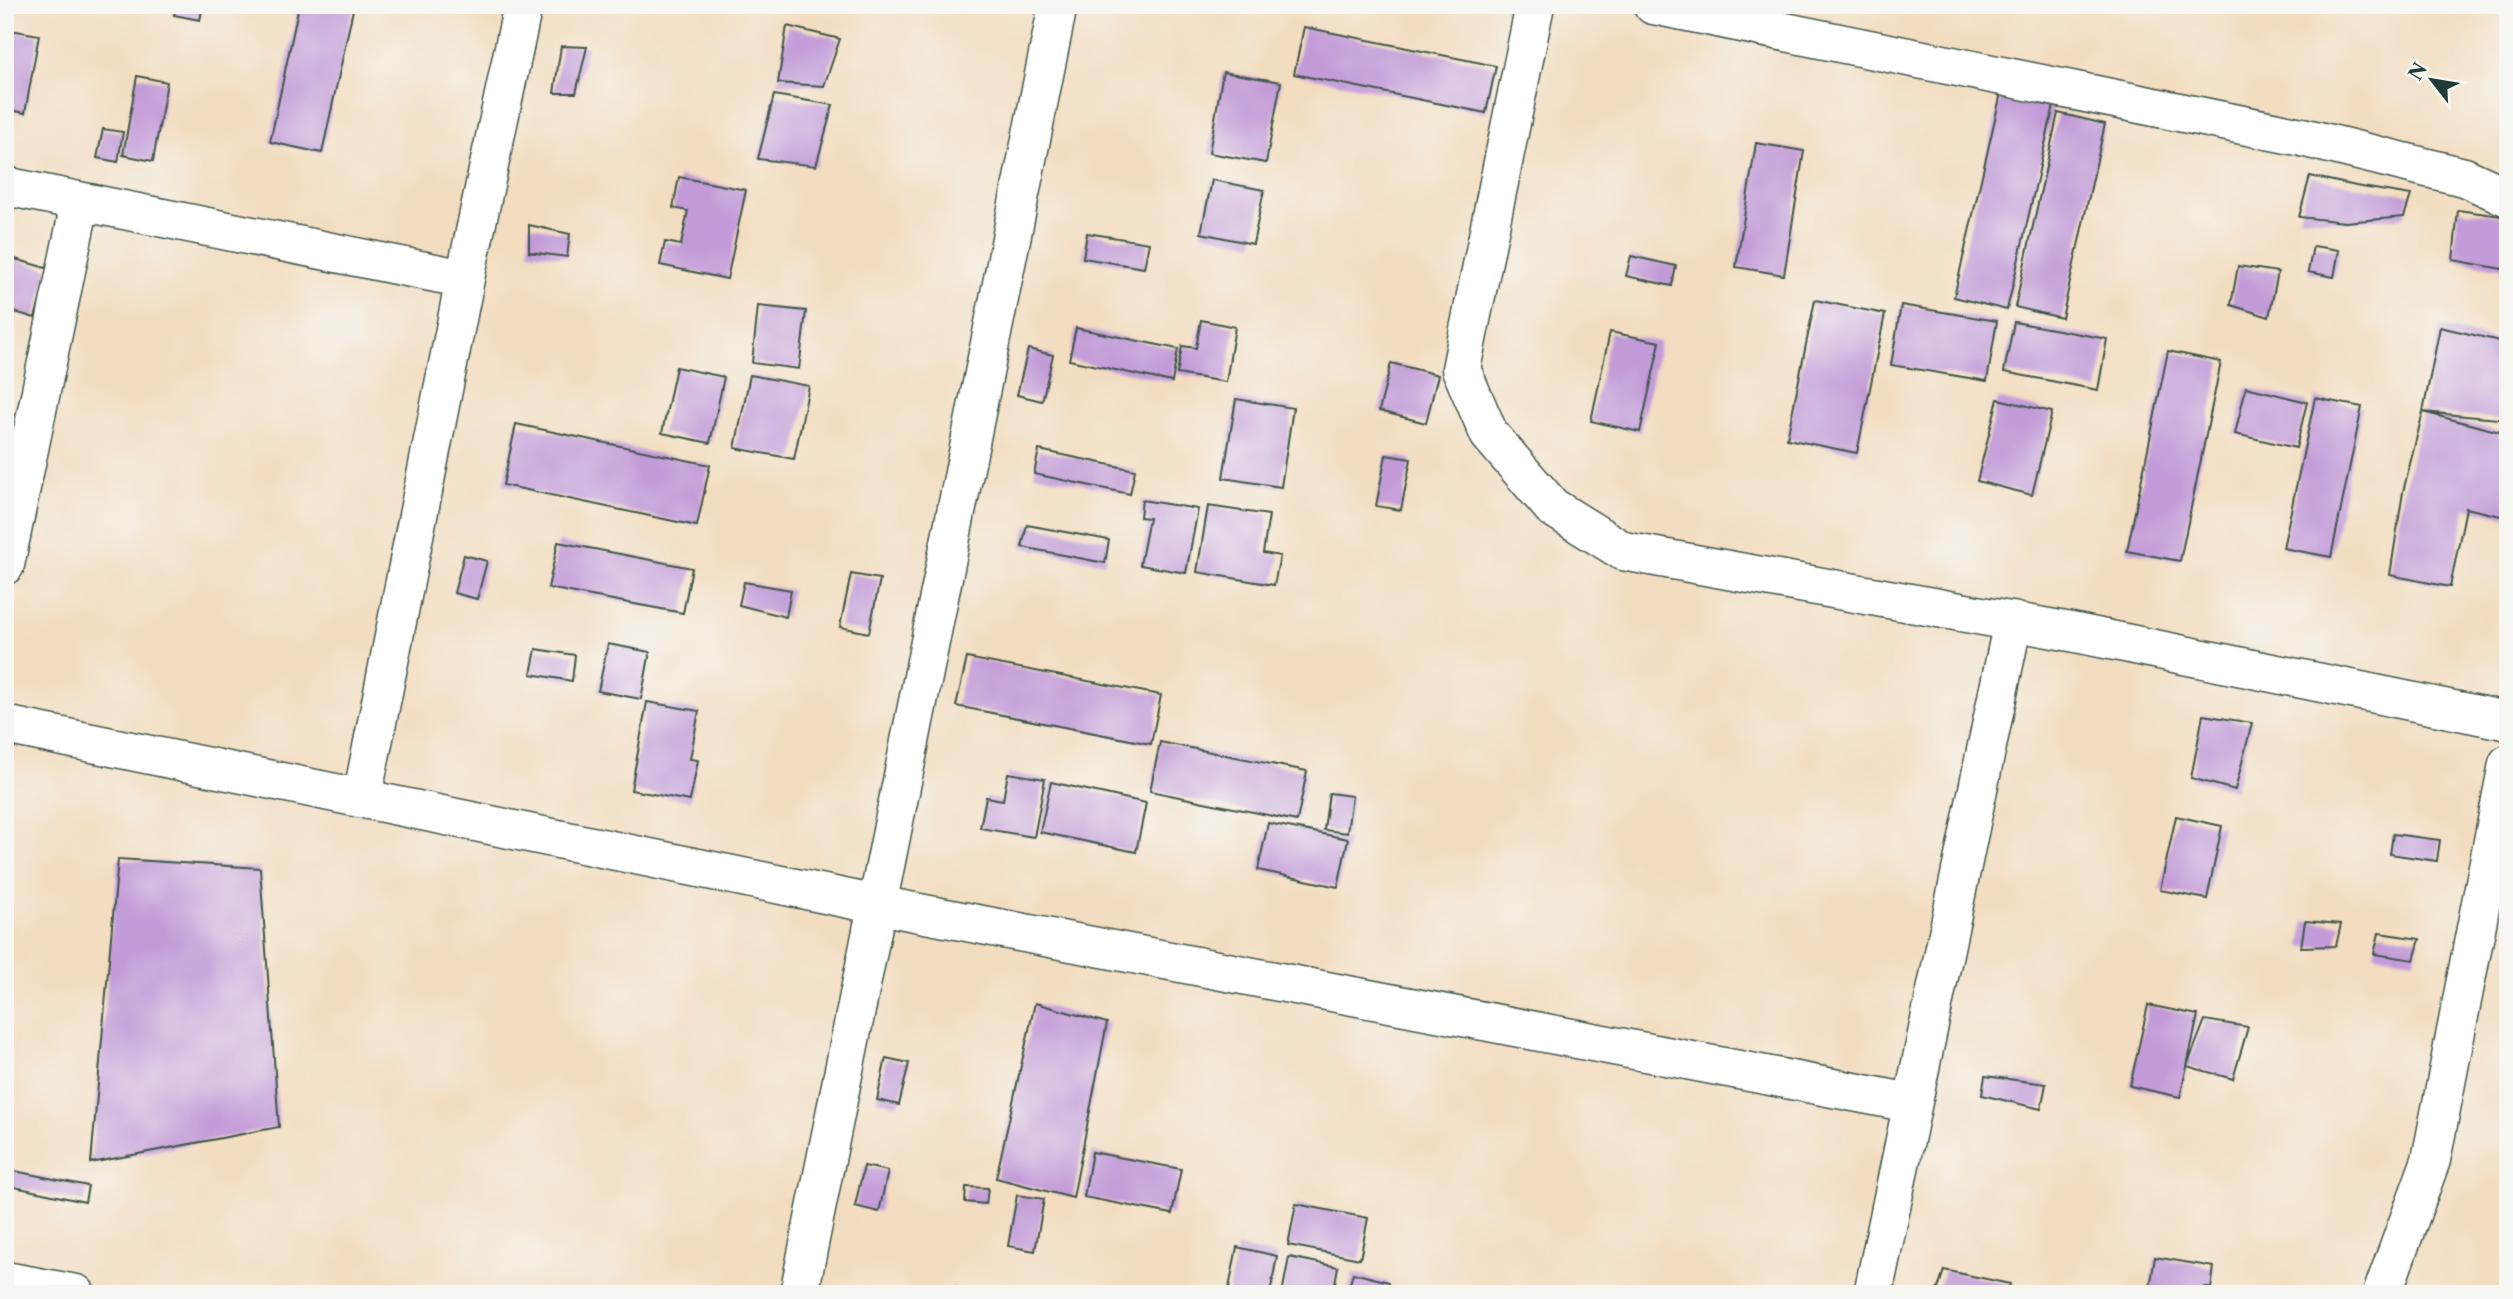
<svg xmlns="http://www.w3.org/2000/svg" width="2513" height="1299" viewBox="0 0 2513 1299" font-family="'Libre Caslon Text',serif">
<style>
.building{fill:#c29bd8}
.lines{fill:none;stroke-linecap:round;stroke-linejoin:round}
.minor-casing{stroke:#3f5549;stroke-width:41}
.minor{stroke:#fff;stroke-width:38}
</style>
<rect width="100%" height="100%" fill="#f6f6f2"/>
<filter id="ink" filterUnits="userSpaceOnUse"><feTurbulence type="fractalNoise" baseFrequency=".0143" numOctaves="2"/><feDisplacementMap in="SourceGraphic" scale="14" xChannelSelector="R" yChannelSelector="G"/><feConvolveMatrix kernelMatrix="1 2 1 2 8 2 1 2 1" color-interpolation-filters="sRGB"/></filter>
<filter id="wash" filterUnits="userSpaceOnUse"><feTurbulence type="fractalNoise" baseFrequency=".00686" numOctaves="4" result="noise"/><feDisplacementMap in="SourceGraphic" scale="28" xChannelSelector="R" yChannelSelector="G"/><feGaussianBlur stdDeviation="1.57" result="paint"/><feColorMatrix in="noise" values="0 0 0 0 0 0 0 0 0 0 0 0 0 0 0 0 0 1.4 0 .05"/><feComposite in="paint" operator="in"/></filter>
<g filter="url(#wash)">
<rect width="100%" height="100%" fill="#f3ddc0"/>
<g id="blocks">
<path class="building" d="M 176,5 L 203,5 L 200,20 L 174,15 Z
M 299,5 L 354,5 L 322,153 L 270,142 Z
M 787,26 L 840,39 L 824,86 L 778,83 Z
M 1304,27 L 1496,66 L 1486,113 L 1294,74 Z
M 5,29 L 39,35 L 25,113 L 5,109 Z
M 561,46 L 587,47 L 576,93 L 554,93 Z
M 1223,72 L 1281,82 L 1266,163 L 1209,153 Z
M 137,76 L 167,82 L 153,161 L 123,155 Z
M 2001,93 L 2054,105 L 2007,310 L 1954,297 Z
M 774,95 L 833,105 L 816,166 L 758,159 Z
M 2058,113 L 2105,124 L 2062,318 L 2015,307 Z
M 103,129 L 123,132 L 118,162 L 97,158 Z
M 1756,143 L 1804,151 L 1784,275 L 1736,267 Z
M 2310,176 L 2356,186 L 2411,195 L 2404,217 L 2345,222 L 2299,217 Z
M 679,177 L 746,190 L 727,279 L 660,265 L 665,242 L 681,245 L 688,211 L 673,208 Z
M 1212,180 L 1264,190 L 1253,244 L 1201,233 Z
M 2458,210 L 2508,217 L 2508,270 L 2453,260 Z
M 529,225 L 570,234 L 567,257 L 529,252 Z
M 1087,233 L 1149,243 L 1144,268 L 1083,258 Z
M 2313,246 L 2339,250 L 2334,277 L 2308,272 Z
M 5,256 L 49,269 L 35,318 L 5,309 Z
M 1631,256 L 1676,266 L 1672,286 L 1626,276 Z
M 2238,266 L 2278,272 L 2269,317 L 2231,305 Z
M 1815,300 L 1885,314 L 1857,453 L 1787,439 Z
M 1901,305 L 1997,321 L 1987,381 L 1891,365 Z
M 758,306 L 806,311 L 799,369 L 752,363 Z
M 1201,320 L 1235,327 L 1226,382 L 1177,374 L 1182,346 L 1196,348 Z
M 2014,322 L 2107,339 L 2098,390 L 2004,372 Z
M 2440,327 L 2508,343 L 2508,420 L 2423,412 L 2508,434 L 2508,506 L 2505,517 L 2466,508 L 2450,587 L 2390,575 L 2403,492 L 2423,412 Z
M 1076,328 L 1178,349 L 1172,382 L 1069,360 Z
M 1610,332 L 1660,342 L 1640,432 L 1591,421 Z
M 1028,349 L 1053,355 L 1042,401 L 1017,395 Z
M 2168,351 L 2221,362 L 2180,561 L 2127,551 Z
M 1391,363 L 1438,375 L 1426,423 L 1379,411 Z
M 676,367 L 724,377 L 710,443 L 662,433 Z
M 750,375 L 809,386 L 794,459 L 735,448 Z
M 2246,387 L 2307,402 L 2296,448 L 2235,434 Z
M 2315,398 L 2362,407 L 2331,557 L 2283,548 Z
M 1236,399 L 1293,408 L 1281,487 L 1223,478 Z
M 1998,399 L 2052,412 L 2032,495 L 1977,481 Z
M 516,424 L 710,465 L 697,526 L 503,485 Z
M 1039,450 L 1135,470 L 1130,494 L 1034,474 Z
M 1386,455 L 1411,459 L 1401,510 L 1376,506 Z
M 1142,500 L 1198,509 L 1186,573 L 1140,565 L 1149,518 L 1140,517 Z
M 1208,506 L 1269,515 L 1263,553 L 1280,556 L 1274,585 L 1197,572 Z
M 1027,525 L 1109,540 L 1105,563 L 1022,547 Z
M 558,542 L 692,568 L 683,613 L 548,588 Z
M 464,555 L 487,561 L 477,599 L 454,593 Z
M 851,574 L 880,579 L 869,633 L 840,627 Z
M 744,582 L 791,590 L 786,617 L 739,605 Z
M 608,644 L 650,652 L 641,699 L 598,691 Z
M 536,649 L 575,655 L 572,681 L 531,674 Z
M 967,658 L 1161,695 L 1151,744 L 956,706 Z
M 647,702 L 699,711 L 690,759 L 698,760 L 690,801 L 631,790 Z
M 2203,715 L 2252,723 L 2235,790 L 2191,778 Z
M 1160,742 L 1307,771 L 1297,821 L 1150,791 Z
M 1008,773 L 1045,779 L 1034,837 L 980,828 L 986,797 L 1003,800 Z
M 1051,782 L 1146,803 L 1136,852 L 1040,832 Z
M 1329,793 L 1352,796 L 1347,833 L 1324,830 Z
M 2176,816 L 2222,826 L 2207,899 L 2160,890 Z
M 1268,823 L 1348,839 L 1338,887 L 1258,870 Z
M 2393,834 L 2440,840 L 2437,861 L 2390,854 Z
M 118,859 L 260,868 L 279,1127 L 91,1163 Z
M 2305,921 L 2341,924 L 2336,946 L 2301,947 Z
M 2379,933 L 2420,939 L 2414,960 L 2374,954 Z
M 1035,1003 L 1107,1023 L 1073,1198 L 996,1178 Z
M 2148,1005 L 2198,1015 L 2187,1066 L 2205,1020 L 2248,1027 L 2233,1079 L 2187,1066 L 2180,1097 L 2130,1086 Z
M 886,1058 L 909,1063 L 899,1105 L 877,1100 Z
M 1985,1076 L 2046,1084 L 2041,1109 L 1982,1095 Z
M 1092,1152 L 1181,1169 L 1172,1214 L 1084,1197 Z
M 864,1166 L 888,1171 L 879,1212 L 855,1206 Z
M 5,1169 L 88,1186 L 85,1202 L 5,1185 Z
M 966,1187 L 988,1188 L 986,1204 L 965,1202 Z
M 1017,1195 L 1044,1199 L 1035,1251 L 1008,1246 Z
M 1296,1204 L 1368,1218 L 1360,1259 L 1288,1245 Z
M 1237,1247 L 1277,1256 L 1270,1294 L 1228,1293 Z
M 1289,1257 L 1338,1267 L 1333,1294 L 1282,1294 Z
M 2155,1257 L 2214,1267 L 2211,1289 L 2204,1287 L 2203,1294 L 2149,1294 Z
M 1944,1270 L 2010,1284 L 2007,1294 L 1937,1292 Z
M 1353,1273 L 1389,1282 L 1386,1294 L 1347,1294 Z
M 951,1287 L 974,1293 L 973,1294 L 949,1294 Z
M 1722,1289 L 1737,1293 L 1737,1294 L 1720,1294 Z"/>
</g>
</g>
<g filter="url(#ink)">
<use href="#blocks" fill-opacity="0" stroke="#3f5549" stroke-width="2"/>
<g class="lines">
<defs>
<path id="minor" d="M 1535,5 L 1461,369 L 1489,434 L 1552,507 L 1623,551 L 2071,632 L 2508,721
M 1653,5 L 2302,137 L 2464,177 L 2508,197
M 5,186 L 465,279
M 5,565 L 80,203
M 5,725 L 878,905 L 1911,1103
M 362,798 L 465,279 L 523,5
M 5,1281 L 76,1294
M 799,1294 L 1058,5
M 1873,1294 L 2013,621
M 2382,1294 L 2431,1160 L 2508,764"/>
</defs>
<use href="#minor" class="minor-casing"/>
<use href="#minor" class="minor"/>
</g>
</g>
<rect width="2513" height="1299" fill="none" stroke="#f6f6f2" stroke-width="28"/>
<g transform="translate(2432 80) rotate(301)" stroke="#f6f6f2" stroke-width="5" paint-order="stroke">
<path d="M0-5L12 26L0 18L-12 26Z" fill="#1f3d34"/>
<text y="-10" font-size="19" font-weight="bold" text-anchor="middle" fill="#1f3d34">N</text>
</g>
</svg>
